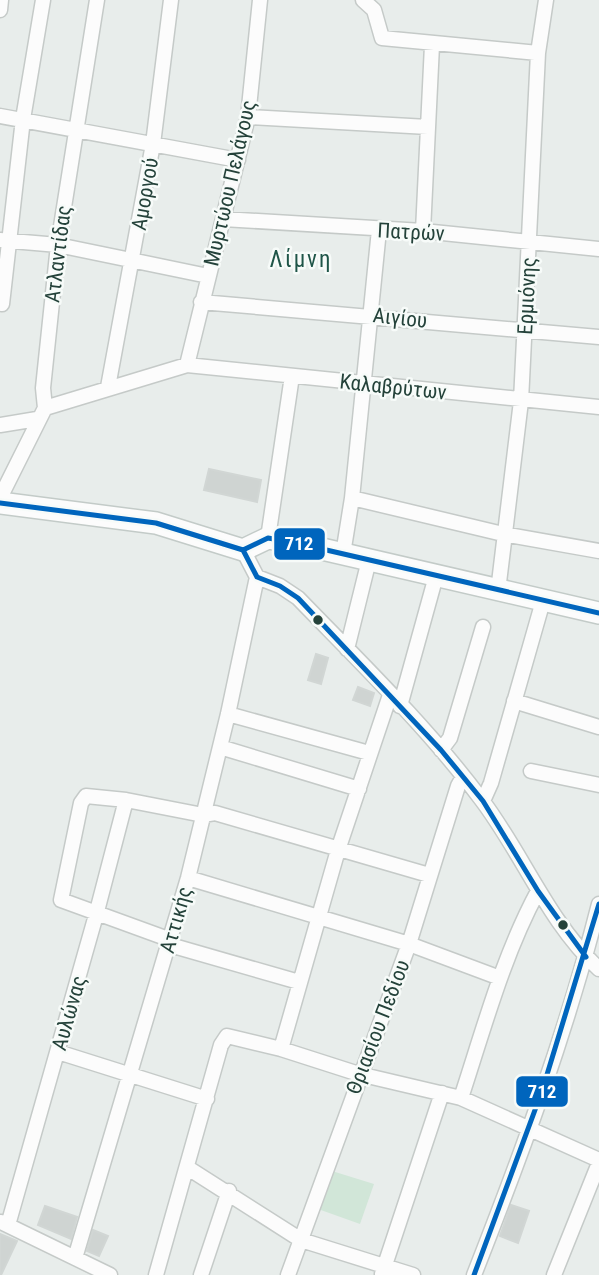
<svg xmlns="http://www.w3.org/2000/svg" width="599" height="1275" viewBox="0 0 599 1275" font-family="'Roboto Condensed',sans-serif">
<style>
.green{fill:#d1e6d8}
.building{fill:#cfd4d2;stroke:#d1d6d4;stroke-width:2}
.lines{fill:none;stroke-linecap:round;stroke-linejoin:round}
.street-casing{stroke:#c5cac8;stroke-width:17}
.secondary-casing{stroke:#c3cbc8;stroke-width:24}
.street{stroke:#fcfcfc;stroke-width:14}
.secondary{stroke:#fcfcfc;stroke-width:21}
.bus-1-casing{stroke:#f7fbf9;stroke-width:10}
.bus-1{stroke:#0065bd;stroke-width:5}
.bus-dot{fill:#24423a;stroke:#f7fbf9;stroke-width:2.5}
.labels{text-anchor:middle;stroke-width:5;stroke-linejoin:round;paint-order:stroke}
.street-label{font-size:21px;fill:#24423a;stroke:#f7fbf9}
.neighbourhood-label{font-size:23px;letter-spacing:2px;fill:#1f5548;stroke:#f7fbf9}
.line-badge{stroke:#f7fbf9;stroke-width:2.5}
.badge-label{font-size:19px;text-anchor:middle;font-weight:bold;fill:#fff}
</style>
<rect width="100%" height="100%" fill="#e8edeb"/>
<path class="green" d="M 332,1171 L 374,1184 L 360,1224 L 318,1209 Z"/>
<path class="building" d="M 209,469 L 261,480 L 257,502 L 204,490 Z
M 316,654 L 328,658 L 321,684 L 308,680 Z
M 358,687 L 374,693 L 370,706 L 353,700 Z
M 511,1205 L 529,1211 L 518,1243 L 500,1236 Z
M 45,1206 L 77,1217 L 71,1239 L 38,1225 Z
M 93,1230 L 108,1236 L 99,1256 L 87,1251 Z
M 0,1234 L 17,1241 L 1,1275 L 0,1275 Z"/>
<g class="lines">
<defs>
<path id="street" d="M 363,0 L 374,10 L 382,38 L 538,53
M 0,10 L 1,0
M 0,116 L 238,160
M 248,117 L 428,127
M 223,219 L 423,231 L 599,249
M 423,231 L 432,45
M 0,240 L 58,245 L 208,276
M 201,302 L 599,337
M 2,304 L 23,119 L 43,0
M 187,365 L 248,117 L 260,0
M 108,387 L 153,144 L 171,0
M 45,408 L 187,365 L 599,407
M 0,425 L 37,419
M 0,498 L 45,408 L 43,388 L 58,245 L 97,0
M 352,498 L 503,534 L 599,551
M 268,538 L 292,376
M 243,550 L 257,577 L 280,586 L 298,598 C 361,663 427,727 481,799 C 523,854 548,922 599,969
M 343,554 L 352,498 L 379,230
M 498,591 L 521,401 L 538,53 L 546,0
M 347,649 L 369,560
M 514,701 L 599,727
M 400,706 L 436,576
M 228,714 L 369,753
M 220,747 L 359,789
M 441,750 L 450,738 L 483,627
M 531,771 L 599,785
M 483,801 L 491,783 L 543,601
M 188,878 L 409,944 L 500,978
M 171,940 L 61,900 L 81,803 L 86,796 L 126,800 L 203,815 L 215,813 L 429,875
M 170,945 L 299,982
M 281,1049 L 338,850 L 390,695
M 58,1052 L 207,1099
M 461,1098 C 484,1028 503,956 538,891
M 188,1168 L 301,1240 L 413,1275
M 1,1222 L 110,1275
M 8,1225 L 96,915 L 126,800
M 75,1258 L 188,878 L 228,714 L 257,577
M 382,1274 L 442,1093
M 156,1275 L 221,1045 L 227,1036 L 281,1049 L 359,1074 L 461,1098 L 599,1160
M 201,1275 L 229,1191
M 288,1275 L 409,944 L 458,786 L 463,777
M 474,1275 C 522,1153 567,1031 599,904
M 554,1275 L 599,1163"/>
<path id="secondary" d="M 0,503 L 156,523 L 243,550 L 268,538 L 296,543 L 599,613"/>
</defs>
<use href="#street" class="street-casing"/>
<use href="#secondary" class="secondary-casing"/>
<use href="#street" class="street"/>
<use href="#secondary" class="secondary"/>
<defs>
<path id="bus-1" d="M 0,503 L 156,523 L 243,550 L 268,538 L 296,543 L 599,613
M 243,550 L 257,577 L 280,586 L 298,598 L 441,750 L 483,801 L 538,891 L 586,957
M 474,1275 L 542,1091 L 599,904"/>
</defs>
<use href="#bus-1" class="bus-1-casing"/>
<use href="#bus-1" class="bus-1"/>
</g>
<g class="bus-dot">
<circle cx="318" cy="620" r="6"/>
<circle cx="563" cy="925" r="6"/>
</g>
<g class="labels">
<g class="street-label">
<text transform="translate(230 183) rotate(-77)" y="7">Μυρτώου Πελάγους</text>
<text transform="translate(145 194) rotate(-80)" y="7">Αμοργού</text>
<text transform="translate(411 232) rotate(3)" y="7">Πατρών</text>
<text transform="translate(58 254) rotate(-83)" y="7">Ατλαντίδας</text>
<text transform="translate(527 296) rotate(-87)" y="7">Ερμιόνης</text>
<text transform="translate(400 318) rotate(6)" y="7">Αιγίου</text>
<text transform="translate(393 387) rotate(6)" y="7">Καλαβρύτων</text>
<text transform="translate(176 920) rotate(-74)" y="7">Αττικής</text>
<text transform="translate(69 1013) rotate(-74)" y="7">Αυλώνας</text>
<text transform="translate(378 1027) rotate(-69)" y="7">Θριασίου Πεδίου</text>
</g>
<g class="neighbourhood-label">
<text x="301" y="267">Λίμνη</text>
</g>
</g>
<g class="line-badge">
<rect x="273" y="527" width="53" height="34" rx="7" fill="#0065bd"/>
<rect x="515" y="1075" width="54" height="33" rx="7" fill="#0065bd"/>
</g>
<g class="badge-label">
<text x="299" y="550">712</text>
<text x="542" y="1098">712</text>
</g>
</svg>
